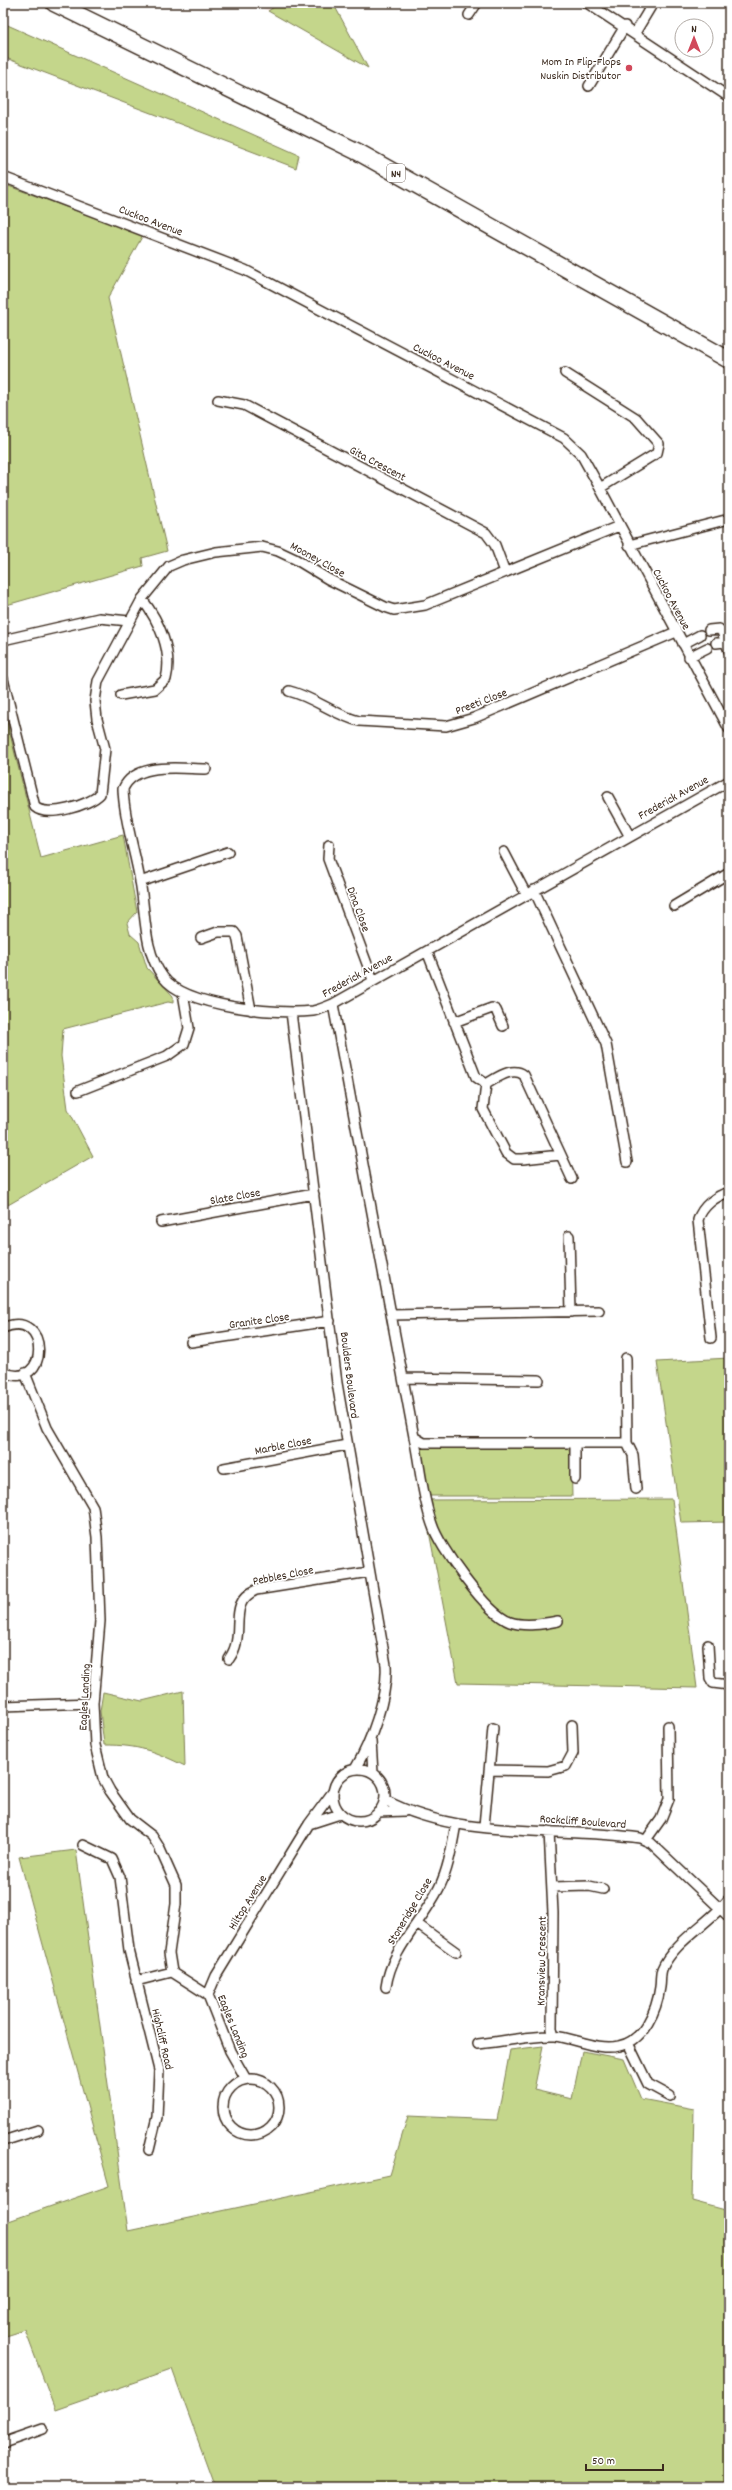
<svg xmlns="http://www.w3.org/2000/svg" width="732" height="2490" viewBox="0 0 732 2490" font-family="Dekko,sans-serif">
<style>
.built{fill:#fdefea}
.grass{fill:#c4d68b;stroke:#808054}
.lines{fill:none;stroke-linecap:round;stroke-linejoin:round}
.street-casing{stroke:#3b2a1e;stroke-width:12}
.highway-casing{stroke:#3b2a1e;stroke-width:19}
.street{stroke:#fff;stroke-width:9}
.highway{stroke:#fff;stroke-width:16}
.poi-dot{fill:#d1495b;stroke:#fff;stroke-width:1.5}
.labels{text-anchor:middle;stroke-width:3.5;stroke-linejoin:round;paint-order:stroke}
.shield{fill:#fff;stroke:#766a62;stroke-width:1}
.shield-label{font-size:11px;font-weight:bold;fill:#3b2a1e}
.poi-label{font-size:12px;fill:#3b2a1e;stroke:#fff;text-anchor:end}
.street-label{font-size:12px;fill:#3b2a1e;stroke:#fff}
</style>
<rect width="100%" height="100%" fill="#fff"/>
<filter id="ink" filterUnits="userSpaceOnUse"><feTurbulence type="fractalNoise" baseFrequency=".025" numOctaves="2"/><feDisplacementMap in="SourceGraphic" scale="8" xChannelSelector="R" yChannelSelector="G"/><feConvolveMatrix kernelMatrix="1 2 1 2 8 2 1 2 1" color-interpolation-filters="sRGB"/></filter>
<g filter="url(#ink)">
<path class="built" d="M 254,3 L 280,3 L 268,11 Z"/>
<path class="grass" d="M 280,3 L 333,3 L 368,68 L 268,11 Z
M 3,23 L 299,155 L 296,168 L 3,57 Z
M 3,184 L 143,235 L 108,298 L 167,551 L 142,558 L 143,566 L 3,606 Z
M 3,706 L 41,858 L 123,835 L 137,912 L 127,923 L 130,934 L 139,942 L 147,968 L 173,996 L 173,1003 L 168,1002 L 63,1029 L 61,1056 L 68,1109 L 93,1156 L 8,1205 L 3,1173 Z
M 729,1358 L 729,1522 L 681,1523 L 657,1362 Z
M 421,1447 L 568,1448 L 571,1452 L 572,1496 L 429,1496 Z
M 672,1499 L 697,1688 L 458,1683 L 423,1500 Z
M 183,1691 L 185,1766 C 154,1751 139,1745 104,1745 L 100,1711 L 103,1692 L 142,1701 Z
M 76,1850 L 128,2231 L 390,2175 L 408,2116 L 497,2120 L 510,2050 L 543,2046 L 534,2090 L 572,2099 L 582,2051 L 624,2059 L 641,2099 L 694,2109 L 692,2201 L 729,2211 L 729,2487 L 215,2487 L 172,2369 L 55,2410 L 25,2330 L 3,2337 L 3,2223 L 109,2186 L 19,1857 Z"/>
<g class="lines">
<defs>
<path id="street" d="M 587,3 L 729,97
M 469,15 L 477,3
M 635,33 L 653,3
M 589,86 L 625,26
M 3,177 L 245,270 L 564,438 L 581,454 L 600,488 L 729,729
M 565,373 L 636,418 L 659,444 L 657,453 L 600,488
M 218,400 L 244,405 L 486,533 L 495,545 L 505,572
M 629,545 L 729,519
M 709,630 L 719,629 L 722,632 L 729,651
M 3,640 L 99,618 L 129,621
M 716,643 L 724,642 L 727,645
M 683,644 L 700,635
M 689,657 L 707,648
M 3,679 L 35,807 C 47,818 90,805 100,794 L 105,749 L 97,719 L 95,701 L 98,681 L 142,599 L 169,566 L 183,560 L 216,552 L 262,547 L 278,551 L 295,559 L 328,579 L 385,607 L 394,610 L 425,605 L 619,526
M 289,691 C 314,697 334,715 359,721 L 446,726 L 474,718 L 676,632
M 121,695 L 155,689 L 166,679 C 173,651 159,621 142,599
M 206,769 C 181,769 135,761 123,789 C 124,820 135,851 140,881 C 146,913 143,950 163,977 C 185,1007 278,1015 313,1011 C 319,1010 326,1007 333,1004 L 729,781
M 608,797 L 629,835
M 329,845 L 328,859 L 373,980
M 504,852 L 526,894
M 140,882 L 228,852
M 534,890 L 606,1044 L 627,1162
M 674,906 L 729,873
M 201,938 L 218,932 L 234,932 L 237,936 L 251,1010
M 427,951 L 476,1077 L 486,1084 C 497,1078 512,1066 524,1075 L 572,1179
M 333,1004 L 414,1437 L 424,1443 L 627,1443 L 626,1358
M 291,1012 L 337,1383 L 386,1665 C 388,1696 371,1742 355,1769
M 454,1022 L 492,1008 L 496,1010 L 503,1026
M 486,1084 L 483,1109 L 506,1153 L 514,1159 L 523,1159 L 560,1155
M 78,1091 L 167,1056 L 184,1044 L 189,1028 L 183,993
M 161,1222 L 314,1194
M 569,1236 L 571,1312
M 392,1315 L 599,1311
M 3,1328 C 50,1307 51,1393 3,1372
M 711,1338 L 698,1220 C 702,1206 716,1196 729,1192
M 191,1342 L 330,1321
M 25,1373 L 47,1428 L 93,1507 L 97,1537 L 100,1621 L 93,1703 L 95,1745 L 103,1778 L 110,1791 L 130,1819 L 152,1836 L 159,1847 L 176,1885 L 176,1904 L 169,1953 L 172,1972 L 208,1995 L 230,2051 L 246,2079
M 403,1378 L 539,1380
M 414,1437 C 420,1465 422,1496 432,1524 C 439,1547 487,1614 510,1622 C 525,1627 543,1624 558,1621
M 627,1443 L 633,1455 L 636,1489
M 224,1468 L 347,1445
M 575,1479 L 575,1444
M 708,1645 L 710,1678 L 713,1683 L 729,1685
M 229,1659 C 248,1633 225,1604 256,1590 L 369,1572
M 3,1706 L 93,1703
M 371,1741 L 373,1773
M333 1795a26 26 0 1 1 52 0a26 26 0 1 1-52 0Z
M 489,1770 L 548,1771 L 566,1766 L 573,1753 L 572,1725
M 385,1800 C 462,1841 556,1826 640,1838 L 651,1843 L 729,1917
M 378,1812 L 405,1811
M 309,1824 L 340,1814
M 484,1826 L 493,1728
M 549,1831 L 553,1913 L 552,2029 L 554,2036
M 646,1840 L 661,1819 L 669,1799 L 668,1726
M 83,1845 L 112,1859 L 120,1877 L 129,1950 L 159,2070 L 157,2117 L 149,2150
M 552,1887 L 589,1886 L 603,1889
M 417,1924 L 456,1952
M 136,1981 L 172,1972
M 386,1987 C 391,1949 422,1922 439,1888 C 449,1868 452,1845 456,1824
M 208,1995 L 216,1976 L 309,1824 L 332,1793
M 628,2043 L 648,2084 L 670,2096
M 478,2044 C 499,2042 534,2035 554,2036 C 575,2038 598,2051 619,2046 C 644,2041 657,2010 660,1987 C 661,1981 660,1975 662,1969 C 673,1942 711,1922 729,1899
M223 2107a28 28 0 1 1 56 0a28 28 0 1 1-56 0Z
M 3,2141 L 38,2130
M 3,2443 L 43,2429"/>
<path id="highway" d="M 54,3 L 358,152 L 729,360"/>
</defs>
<use href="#street" class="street-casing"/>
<use href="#highway" class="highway-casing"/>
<use href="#street" class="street"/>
<use href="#highway" class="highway"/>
</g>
</g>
<circle class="poi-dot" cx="629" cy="68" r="4"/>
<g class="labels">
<rect class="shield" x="387" y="164" width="18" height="18" rx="3"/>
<g class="shield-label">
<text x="396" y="177">N4</text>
</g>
<g class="poi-label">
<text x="621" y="65">Mom In Flip-Flops<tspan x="621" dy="14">Nuskin Distributor</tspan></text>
</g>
<g class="street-label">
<text transform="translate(151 220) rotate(21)" y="4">Cuckoo Avenue</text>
<text transform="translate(444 361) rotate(27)" y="4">Cuckoo Avenue</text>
<text transform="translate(378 463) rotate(28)" y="4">Gita Crescent</text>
<text transform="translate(318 559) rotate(29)" y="4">Mooney Close</text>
<text transform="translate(672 599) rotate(62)" y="4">Cuckoo Avenue</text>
<text transform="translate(481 701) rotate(-21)" y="4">Preeti Close</text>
<text transform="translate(673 797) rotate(-29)" y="4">Frederick Avenue</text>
<text transform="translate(359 909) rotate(70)" y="4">Dina Close</text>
<text transform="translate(357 975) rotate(-29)" y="4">Frederick Avenue</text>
<text transform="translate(235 1196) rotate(-10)" y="4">Slate Close</text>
<text transform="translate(259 1320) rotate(-8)" y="4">Granite Close</text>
<text transform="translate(350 1375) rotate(83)" y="4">Boulders Boulevard</text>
<text transform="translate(283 1445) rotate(-11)" y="4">Marble Close</text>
<text transform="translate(283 1575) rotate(-11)" y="4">Pebbles Close</text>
<text transform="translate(84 1697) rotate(-87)" y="4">Eagles Landing</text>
<text transform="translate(583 1821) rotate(4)" y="4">Rockcliff Boulevard</text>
<text transform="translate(247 1902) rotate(-58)" y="4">Hiltop Avenue</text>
<text transform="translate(409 1911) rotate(-59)" y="4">Stoneridge Close</text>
<text transform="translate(541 1961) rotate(-89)" y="4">Kransview Crescent</text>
<text transform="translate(234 2026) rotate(68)" y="4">Eagles Landing</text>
<text transform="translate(163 2039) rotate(77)" y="4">Highcliff Road</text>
</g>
</g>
<rect width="732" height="2490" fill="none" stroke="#fff" stroke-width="16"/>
<rect x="8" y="8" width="716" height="2474" fill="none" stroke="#3b2a1e" stroke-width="1.5" filter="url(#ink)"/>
<g transform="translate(694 38)"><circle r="19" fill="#ffffff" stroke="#b1aaa5"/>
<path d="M0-3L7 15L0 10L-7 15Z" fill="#d1495b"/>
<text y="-6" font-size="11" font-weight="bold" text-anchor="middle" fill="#3b2a1e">N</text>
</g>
<path d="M586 2464v6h77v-6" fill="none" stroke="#3b2a1e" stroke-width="2"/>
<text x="592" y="2464" font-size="12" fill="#3b2a1e" stroke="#ffffff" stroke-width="3" paint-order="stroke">50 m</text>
</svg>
